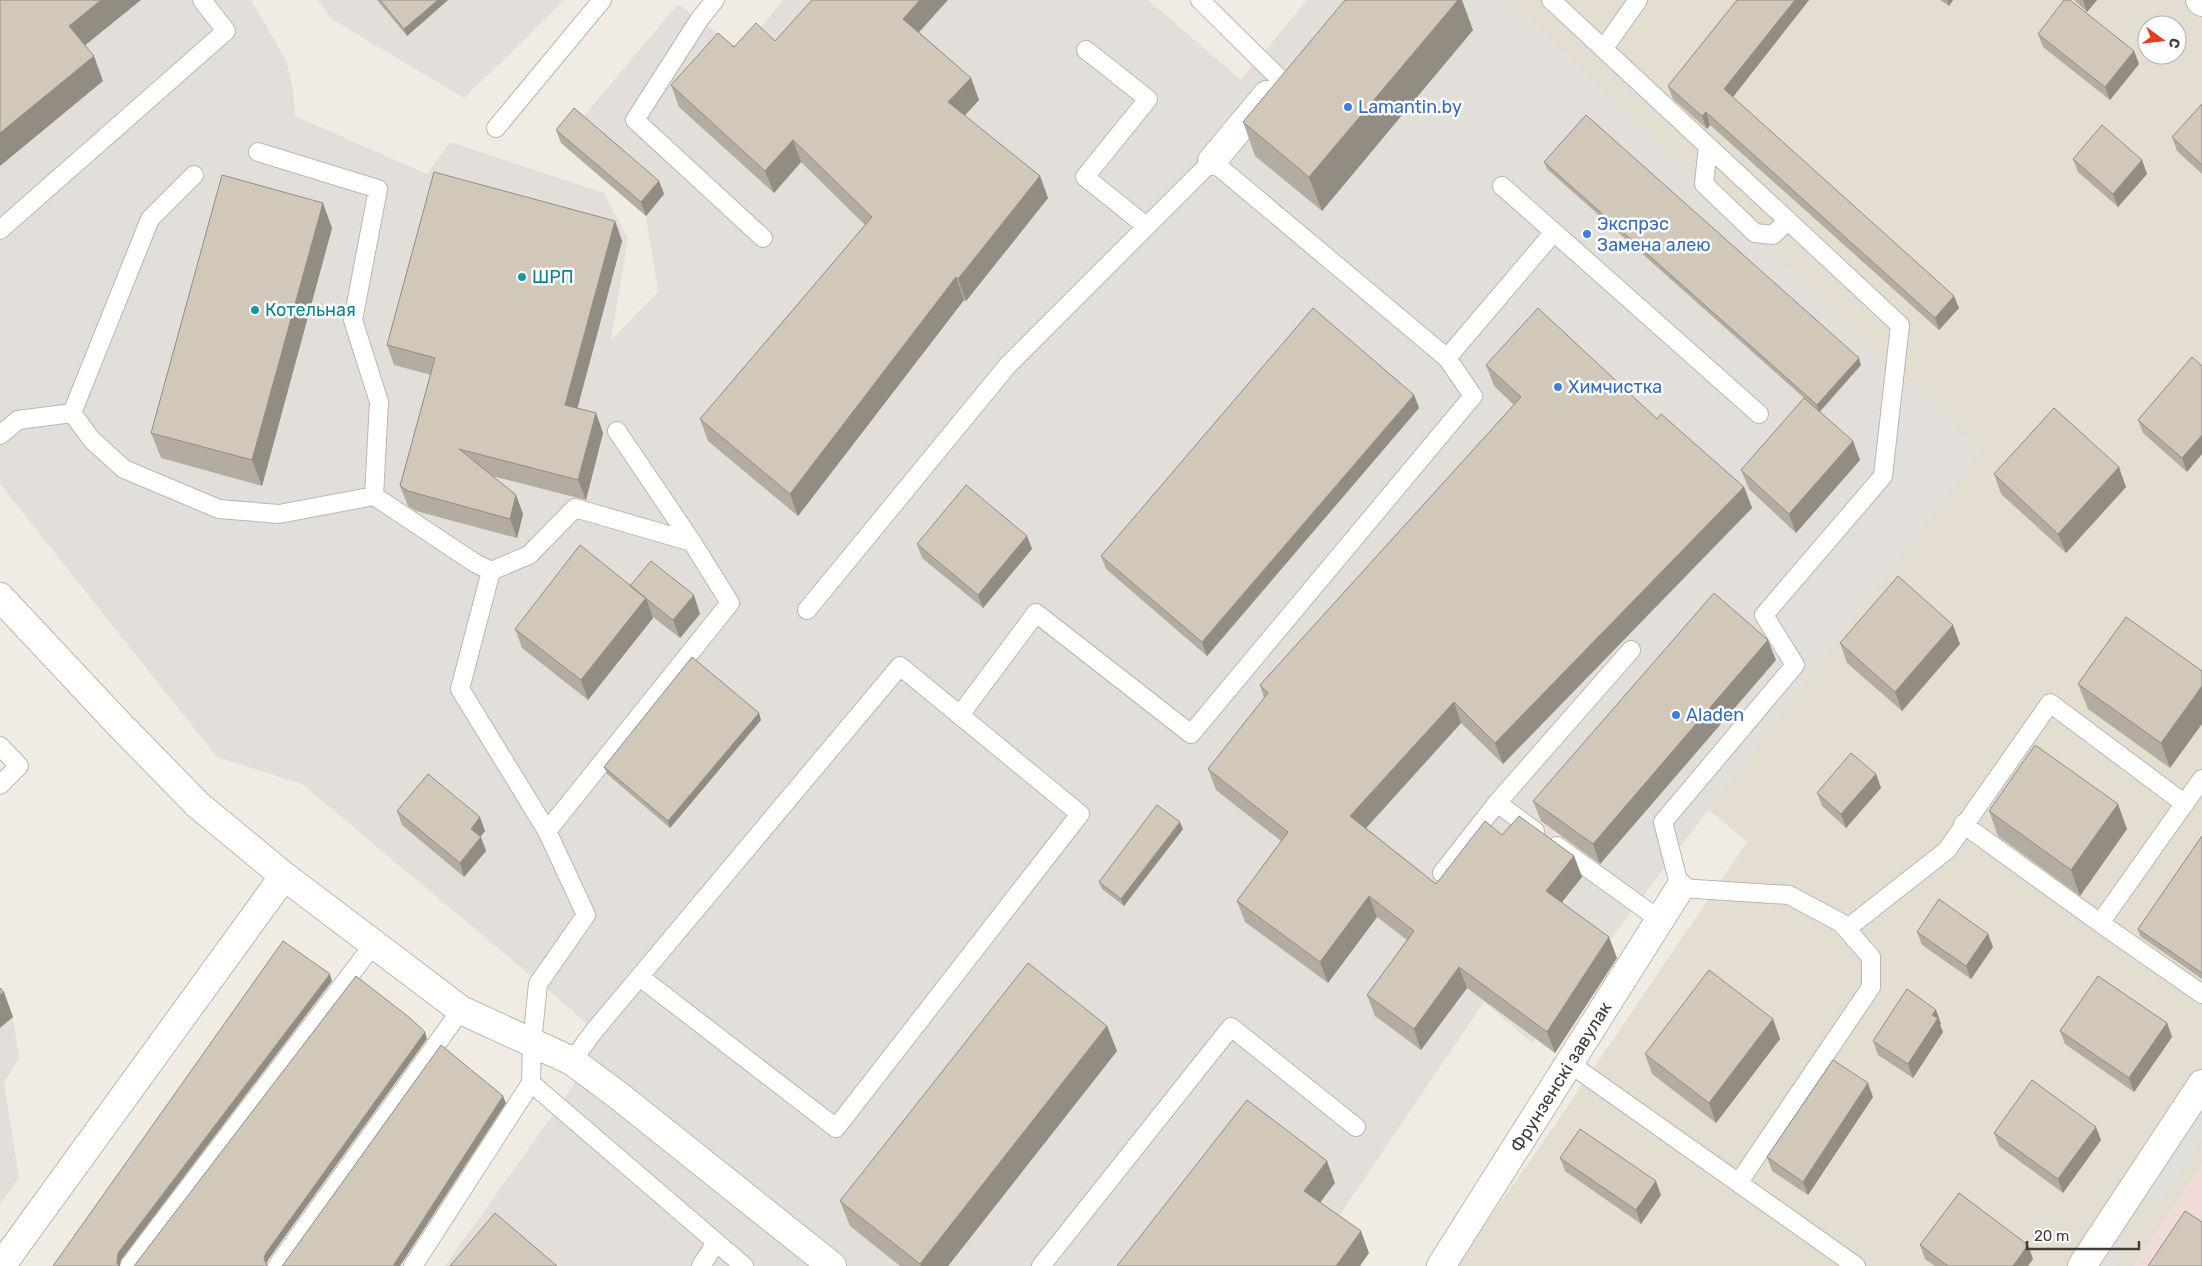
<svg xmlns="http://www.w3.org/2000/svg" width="2202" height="1266" viewBox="0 0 2202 1266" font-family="Rubik,sans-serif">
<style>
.residential{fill:#e4ded2;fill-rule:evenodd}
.industrial{fill:#e2ded9}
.medical{fill:#f0dbd8}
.parking{fill:#e1dfdc}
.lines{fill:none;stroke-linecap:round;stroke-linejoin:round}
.service-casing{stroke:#beb6aa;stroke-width:20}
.minor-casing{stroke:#beb6aa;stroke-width:30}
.service{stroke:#fff;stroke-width:18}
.minor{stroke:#fff;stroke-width:28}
.wall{fill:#b4aca0}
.shaded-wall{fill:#928c82}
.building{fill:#d1c8ba;stroke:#928c82}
.shop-dot{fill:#3f7fe0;stroke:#fff;stroke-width:2}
.culture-dot{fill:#0f9aa8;stroke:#fff;stroke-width:2}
.labels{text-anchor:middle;stroke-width:5;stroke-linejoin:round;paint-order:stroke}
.shop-label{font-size:18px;fill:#366cbe;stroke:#fff;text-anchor:start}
.culture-label{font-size:18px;fill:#0d838f;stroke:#fff;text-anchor:start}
.street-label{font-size:18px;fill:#423c34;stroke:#fff}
</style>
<rect width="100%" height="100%" fill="#f0ece4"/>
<path class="residential" d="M 1507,0 L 2202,0 L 2202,1165 L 2134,1266 L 1456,1266 L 1566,1109 L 1747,842 L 1708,809 L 1979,451 ZM 2147,25 L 2177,25 L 2177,55 L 2147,55 Z"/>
<path class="industrial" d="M 0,0 L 251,0 L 286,60 L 293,89 L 295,116 L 427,174 L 450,142 L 604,193 L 628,239 L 611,340 L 658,292 L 646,216 L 561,143 L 678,4 L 742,51 L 783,0 L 1148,0 L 1241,80 L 1307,0 L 1507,0 L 1980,451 L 1532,1043 L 1484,1002 L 1305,1266 L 445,1266 L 572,1088 L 594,1031 L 573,1011 L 302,784 L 217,757 L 0,484 Z
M 317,0 L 565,0 L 464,98 L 333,20 Z
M 0,1004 L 13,1017 L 19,1058 L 4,1083 L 19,1178 L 0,1204 Z"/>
<path class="medical" d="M 2202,1165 L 2202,1266 L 2134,1266 Z"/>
<path class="parking" d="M 2202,1107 L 2202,1139 L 2159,1204 L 2144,1194 Z
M 2114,1236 L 2129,1246 L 2115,1266 L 2095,1266 Z"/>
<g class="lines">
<defs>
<path id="service" d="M 715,0 L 699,20 L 635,120 L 763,238
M 1200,0 L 1280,79
M 1551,0 L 1900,325 L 1883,476 L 1764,615 L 1795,665 L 1663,822 L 1680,888 L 1789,895 L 1849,927 L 1947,850 L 2050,703 L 2185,804
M 1604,48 L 1638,0
M 1086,50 L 1148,99 L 1085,177 L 1146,226
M 496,128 L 602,0
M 1708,146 L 1704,184 L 1755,233 L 1773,235 L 1788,220
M 1502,186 L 1759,414
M 0,230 L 226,31 L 202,0
M 1447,358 L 1554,232
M 72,413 L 150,219 L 194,175
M 0,435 L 18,420 L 72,413 L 92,440 L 124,469 L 219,509 L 279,514 L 374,496 L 379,402 L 353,320 L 378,189 L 258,152
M 374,496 L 475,563 L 491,571
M 692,542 L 575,508 L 529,555 L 491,571 L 460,689 L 547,831 L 586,915 L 538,984 L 532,1042 L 531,1083 L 744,1266
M 807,610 L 1008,365 L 1212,161 L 1447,358 L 1473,396 L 1191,734 L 1036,613 L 960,715
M 0,746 L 19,766 L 0,785
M 1497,803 L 1631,650
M 1963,824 L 2100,923 L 2202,779
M 547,831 L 730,603 L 692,542 L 617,431
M 1557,846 L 1660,920
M 1442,873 L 1497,803 L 1535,831
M 2100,923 L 2202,994
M 572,1061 L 594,1031 L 900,666 L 1080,814 L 836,1128 L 640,977
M 1569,1063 L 1856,1266
M 1739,1182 L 1871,987 L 1871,957 L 1842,924
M 129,1266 L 373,945
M 277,1266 L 461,1010
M 413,1266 L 531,1083
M 701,1266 L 716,1243
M 1041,1266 L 1231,1027 L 1356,1127"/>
<path id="minor" d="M 2200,0 L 2202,2
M 1212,161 L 1267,95
M 0,597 L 118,723 L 198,805 L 284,876 L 461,1010 L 572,1061 L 619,1096 L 832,1266
M 1,1266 L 284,876
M 1441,1266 L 1680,888
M 2082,1266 L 2202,1084"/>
</defs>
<use href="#service" class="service-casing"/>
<use href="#minor" class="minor-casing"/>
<use href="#service" class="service"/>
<use href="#minor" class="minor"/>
</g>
<path class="wall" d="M 377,0 L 448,0 L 407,36 Z
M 1737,0 L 1809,0 L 1733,97 L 1959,308 L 1939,330 L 1710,125 L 1707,129 L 1673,99 L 1668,86 Z
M 1940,0 L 1953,0 L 1949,6 Z
M 2074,0 L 2097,0 L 2087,12 Z
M 1473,30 L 1322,211 L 1255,156 L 1243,122 Z
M 919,32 L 971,78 L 979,100 L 964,116 L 1040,176 L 1048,198 L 966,301 L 964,300 L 798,516 L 708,441 L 700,419 L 865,225 L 801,162 L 774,193 L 679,107 L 671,85 L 734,47 L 775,41 Z
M 2038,34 L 2134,51 L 2139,64 L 2110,100 L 2043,47 Z
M 2202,104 L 2202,174 L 2177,151 L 2172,137 Z
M 556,130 L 659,181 L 664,194 L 646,216 L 561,143 Z
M 2073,159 L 2142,160 L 2147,174 L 2118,207 L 2078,172 Z
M 1544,162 L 1861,365 L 1820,412 L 1860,460 L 1796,533 L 1749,489 L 1741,470 L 1804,398 L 1547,169 Z
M 615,221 L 622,241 L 577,408 L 596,413 L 603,433 L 586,500 L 492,476 L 516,495 L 523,514 L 517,538 L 416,511 L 408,506 L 400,486 L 431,375 L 394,365 L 387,345 Z
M 332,228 L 262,486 L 161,458 L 151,433 Z
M 2192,357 L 2187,472 L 2143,433 L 2138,420 Z
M 1486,365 L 1657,419 L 1744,487 L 1752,508 L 1503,764 L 1461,723 L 1366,828 L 1436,884 L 1502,835 L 1574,856 L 1582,877 L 1562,902 L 1617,958 L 1555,1053 L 1467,988 L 1421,1050 L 1375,1016 L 1367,995 L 1407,940 L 1377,917 L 1328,983 L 1245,922 L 1237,901 L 1281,841 L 1216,790 L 1208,769 L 1264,698 L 1260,685 L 1514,405 L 1494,386 Z
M 1414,395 L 1419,408 L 1207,656 L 1106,569 L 1101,556 Z
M 1994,474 L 2126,487 L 2066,553 L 2001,494 Z
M 1027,536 L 1032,549 L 983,608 L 922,558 L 917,544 Z
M 630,586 L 700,614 L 680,638 L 653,617 L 653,618 L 588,700 L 522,648 L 515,629 Z
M 2126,617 L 2170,768 L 2088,709 L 2078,684 Z
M 1840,643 L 1960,644 L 1902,711 L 1847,663 Z
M 1776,660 L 1600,864 L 1541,821 L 1533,801 Z
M 761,720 L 670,828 L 607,774 L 604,767 Z
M 1876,774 L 1881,788 L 1846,828 L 1822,806 L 1817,793 Z
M 397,811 L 485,831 L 480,837 L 486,851 L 464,877 L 402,825 Z
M 1989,811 L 2127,829 L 2080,896 L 1998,836 Z
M 1183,829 L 1124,906 L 1102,889 L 1099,882 Z
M 2202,836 L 2202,979 L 2140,936 L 2138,929 Z
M 1917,932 L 1988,934 L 1993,947 L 1971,979 L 1922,945 Z
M 1936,1010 L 1941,1024 L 1940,1025 L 1943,1032 L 1913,1078 L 1878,1055 L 1873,1041 Z
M 1773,1019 L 1780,1039 L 1716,1123 L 1652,1074 L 1645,1054 Z
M 2167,1023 L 2172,1037 L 2134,1092 L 2065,1044 L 2060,1031 Z
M 1107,1026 L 1117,1051 L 948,1266 L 900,1266 L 850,1226 L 840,1201 Z
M 1873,1097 L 1808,1195 L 1772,1171 L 1767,1157 Z
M 1994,1133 L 2101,1140 L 2063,1193 L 1999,1146 Z
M 1560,1158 L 1661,1195 L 1641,1224 L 1565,1171 Z
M 1920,1245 L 2028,1245 L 2033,1259 L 2028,1266 L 1935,1266 L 1925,1259 Z"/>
<path class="shaded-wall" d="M 101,0 L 141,0 L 78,51 L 69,26 Z
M 438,0 L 448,0 L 407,36 L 404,29 Z
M 920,0 L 948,0 L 911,41 L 903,19 Z
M 1458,0 L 1462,0 L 1473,30 L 1322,211 L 1309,177 Z
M 1795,0 L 1809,0 L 1729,102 L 1724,89 Z
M 1947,0 L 1953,0 L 1949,6 Z
M 2083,0 L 2097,0 L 2087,12 Z
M 2134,51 L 2139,64 L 2110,100 L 2105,87 Z
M 94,56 L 103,81 L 0,166 L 0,133 Z
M 971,78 L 979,100 L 956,125 L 948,102 Z
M 1706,112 L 1710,125 L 1707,129 L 1702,116 Z
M 793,140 L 801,162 L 774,193 L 765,171 Z
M 2142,160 L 2147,174 L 2118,207 L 2113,194 Z
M 1040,176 L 1048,198 L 966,301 L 958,279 Z
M 659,181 L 664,194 L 646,216 L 641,202 Z
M 323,203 L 332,228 L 262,486 L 252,460 Z
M 615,221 L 622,241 L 573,425 L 565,405 Z
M 956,277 L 964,300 L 798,516 L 790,494 Z
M 1954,296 L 1959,308 L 1939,330 L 1935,318 Z
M 1859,358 L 1861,365 L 1819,412 L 1817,405 Z
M 1414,395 L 1419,408 L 1207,656 L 1202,642 Z
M 596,413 L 603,433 L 586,500 L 578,480 Z
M 2202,435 L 2202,454 L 2187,472 L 2182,458 Z
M 1853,441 L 1860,460 L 1796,533 L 1789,514 Z
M 2119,467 L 2126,487 L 2066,553 L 2058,534 Z
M 1744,487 L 1752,508 L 1503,764 L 1495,743 Z
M 516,495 L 523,514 L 517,538 L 510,519 Z
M 1027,536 L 1032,549 L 983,608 L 978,595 Z
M 694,595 L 700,614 L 680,638 L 673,620 Z
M 646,598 L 653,618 L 588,700 L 581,680 Z
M 1953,625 L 1960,644 L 1902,711 L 1895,692 Z
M 1768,640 L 1776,660 L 1600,864 L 1593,844 Z
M 2202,686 L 2202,724 L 2170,768 L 2161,743 Z
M 1454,702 L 1461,723 L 1358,837 L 1350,816 Z
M 759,713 L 761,720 L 670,828 L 668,821 Z
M 1876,774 L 1881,788 L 1846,828 L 1841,814 Z
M 2118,804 L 2127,829 L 2080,896 L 2071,870 Z
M 480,817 L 485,831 L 476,842 L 471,829 Z
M 1180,822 L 1183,829 L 1124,906 L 1121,899 Z
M 481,837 L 486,851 L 464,877 L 460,863 Z
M 1574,856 L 1582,877 L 1554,912 L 1546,891 Z
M 1369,896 L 1377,917 L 1328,983 L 1320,962 Z
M 1988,934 L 1993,947 L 1971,979 L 1966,966 Z
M 1609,937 L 1617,958 L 1555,1053 L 1547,1032 Z
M 1459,967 L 1467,988 L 1421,1050 L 1414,1029 Z
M 330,974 L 332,981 L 121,1260 L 120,1266 L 118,1266 L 117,1263 L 118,1253 Z
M 4,992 L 13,1017 L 0,1028 L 0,995 Z
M 1936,1010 L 1941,1024 L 1940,1025 L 1943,1032 L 1913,1078 L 1908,1064 L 1932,1015 Z
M 1773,1019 L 1780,1039 L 1716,1123 L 1709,1103 Z
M 2167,1023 L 2172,1037 L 2134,1092 L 2129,1078 Z
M 1107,1026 L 1117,1051 L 948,1266 L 921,1266 L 920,1264 Z
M 425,1032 L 427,1039 L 268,1260 L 266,1265 L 264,1258 L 266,1253 Z
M 1868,1083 L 1873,1097 L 1808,1195 L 1803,1182 Z
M 503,1096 L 506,1103 L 400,1266 L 393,1266 Z
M 2096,1127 L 2101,1140 L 2063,1193 L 2058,1179 Z
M 1327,1161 L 1335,1183 L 1312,1213 L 1304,1191 Z
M 1656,1181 L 1661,1195 L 1641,1224 L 1636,1210 Z
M 1361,1231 L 1369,1253 L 1360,1266 L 1336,1266 Z
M 2028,1245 L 2033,1259 L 2028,1266 L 2013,1266 Z"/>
<path class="building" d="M 0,0 L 101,0 L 69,26 L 94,56 L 0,133 Z
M 380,0 L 438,0 L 404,29 Z
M 812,0 L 920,0 L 903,19 L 971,78 L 948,102 L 1040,176 L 958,279 L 956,277 L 790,494 L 700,419 L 872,217 L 793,140 L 765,171 L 671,85 L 718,33 L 734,47 L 756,23 L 775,41 Z
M 1345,0 L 1458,0 L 1309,177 L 1243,122 Z
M 1737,0 L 1795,0 L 1724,89 L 1954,296 L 1935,318 L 1706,112 L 1702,116 L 1668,86 Z
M 2064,0 L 2070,0 L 2134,51 L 2105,87 L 2038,34 Z
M 2202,104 L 2202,165 L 2172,137 Z
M 574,108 L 659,181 L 641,202 L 556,130 Z
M 1586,115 L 1859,358 L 1817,405 L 1544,162 Z
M 2102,125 L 2142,160 L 2113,194 L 2073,159 Z
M 434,172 L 615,221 L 565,405 L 596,413 L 578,480 L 459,449 L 516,495 L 510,519 L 408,491 L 400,486 L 435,358 L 387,345 Z
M 222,175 L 323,203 L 252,460 L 151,433 Z
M 1313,308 L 1414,395 L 1202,642 L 1101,556 Z
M 1538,308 L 1657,419 L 1661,414 L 1744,487 L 1495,743 L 1454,702 L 1350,816 L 1436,884 L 1485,821 L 1502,835 L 1519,816 L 1574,856 L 1546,891 L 1609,937 L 1547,1032 L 1459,967 L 1414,1029 L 1367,995 L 1414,931 L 1369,896 L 1320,962 L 1237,901 L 1288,832 L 1208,769 L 1268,693 L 1260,685 L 1521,397 L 1486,365 Z
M 2192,357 L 2202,366 L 2202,435 L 2182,458 L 2138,420 Z
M 1804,398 L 1853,441 L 1789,514 L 1741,470 Z
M 2054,408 L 2119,467 L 2058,534 L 1994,474 Z
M 966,485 L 1027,536 L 978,595 L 917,544 Z
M 580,545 L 646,598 L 581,680 L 515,629 Z
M 651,561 L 694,595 L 673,620 L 630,586 Z
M 1898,576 L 1953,625 L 1895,692 L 1840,643 Z
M 1714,593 L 1768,640 L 1593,844 L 1533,801 Z
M 2126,617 L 2202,671 L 2202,686 L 2161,743 L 2078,684 Z
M 692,657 L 759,713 L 668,821 L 604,767 Z
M 2035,745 L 2118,804 L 2071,870 L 1989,811 Z
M 1851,753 L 1876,774 L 1841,814 L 1817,793 Z
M 428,774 L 480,817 L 471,829 L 481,837 L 460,863 L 397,811 Z
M 1157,805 L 1180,822 L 1121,899 L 1099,882 Z
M 2202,836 L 2202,973 L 2138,929 Z
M 1939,899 L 1988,934 L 1966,966 L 1917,932 Z
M 283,941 L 330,974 L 118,1253 L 117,1263 L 119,1266 L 53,1266 Z
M 1028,963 L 1107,1026 L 920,1264 L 840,1201 Z
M 1709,970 L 1773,1019 L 1709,1103 L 1645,1054 Z
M 356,976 L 410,1018 L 425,1032 L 266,1253 L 264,1258 L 267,1266 L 134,1266 Z
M 2098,976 L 2167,1023 L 2129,1078 L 2060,1031 Z
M 0,988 L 4,992 L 0,995 Z
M 1907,989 L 1936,1010 L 1932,1015 L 1938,1018 L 1908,1064 L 1873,1041 Z
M 441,1045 L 503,1096 L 393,1266 L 282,1266 L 283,1265 Z
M 1833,1060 L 1868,1083 L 1803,1182 L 1767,1157 Z
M 2032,1080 L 2096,1127 L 2058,1179 L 1994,1133 Z
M 1247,1100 L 1327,1161 L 1304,1191 L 1361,1231 L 1336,1266 L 1117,1266 Z
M 1580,1129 L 1656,1181 L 1636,1210 L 1560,1158 Z
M 1959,1193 L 2028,1245 L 2013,1266 L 1948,1266 L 1920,1245 Z
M 2185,1211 L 2202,1222 L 2202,1266 L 2148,1266 Z
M 495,1213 L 557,1266 L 450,1266 Z"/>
<g class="shop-dot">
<circle cx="1348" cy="107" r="5"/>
<circle cx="1587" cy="234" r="5"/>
<circle cx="1558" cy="387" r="5"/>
<circle cx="1676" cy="715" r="5"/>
</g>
<g class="culture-dot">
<circle cx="522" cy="277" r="5"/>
<circle cx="255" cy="310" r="5"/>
</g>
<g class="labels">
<g class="shop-label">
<text x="1358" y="113">Lamantin.by</text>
<text x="1597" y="230">Экспрэс<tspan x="1597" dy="21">Замена алею</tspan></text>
<text x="1568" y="393">Химчистка</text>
<text x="1686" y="721">Aladen</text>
</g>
<g class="culture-label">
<text x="532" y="283">ШРП</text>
<text x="265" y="316">Котельная</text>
</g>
<g class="street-label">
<text transform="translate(1561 1077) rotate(-58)" y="6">Фрунзенскі завулак</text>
</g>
</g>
<g transform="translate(2162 40) rotate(105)"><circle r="24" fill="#ffffff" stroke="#b3b1ae"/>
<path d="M0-4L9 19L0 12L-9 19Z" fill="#e73e23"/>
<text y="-8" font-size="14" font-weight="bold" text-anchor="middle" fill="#423c34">С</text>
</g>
<path d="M2027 1241v8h112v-8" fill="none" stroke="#423c34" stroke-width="2.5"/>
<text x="2034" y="1241" font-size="15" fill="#423c34" stroke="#ffffff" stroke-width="4" paint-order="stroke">20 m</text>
</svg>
